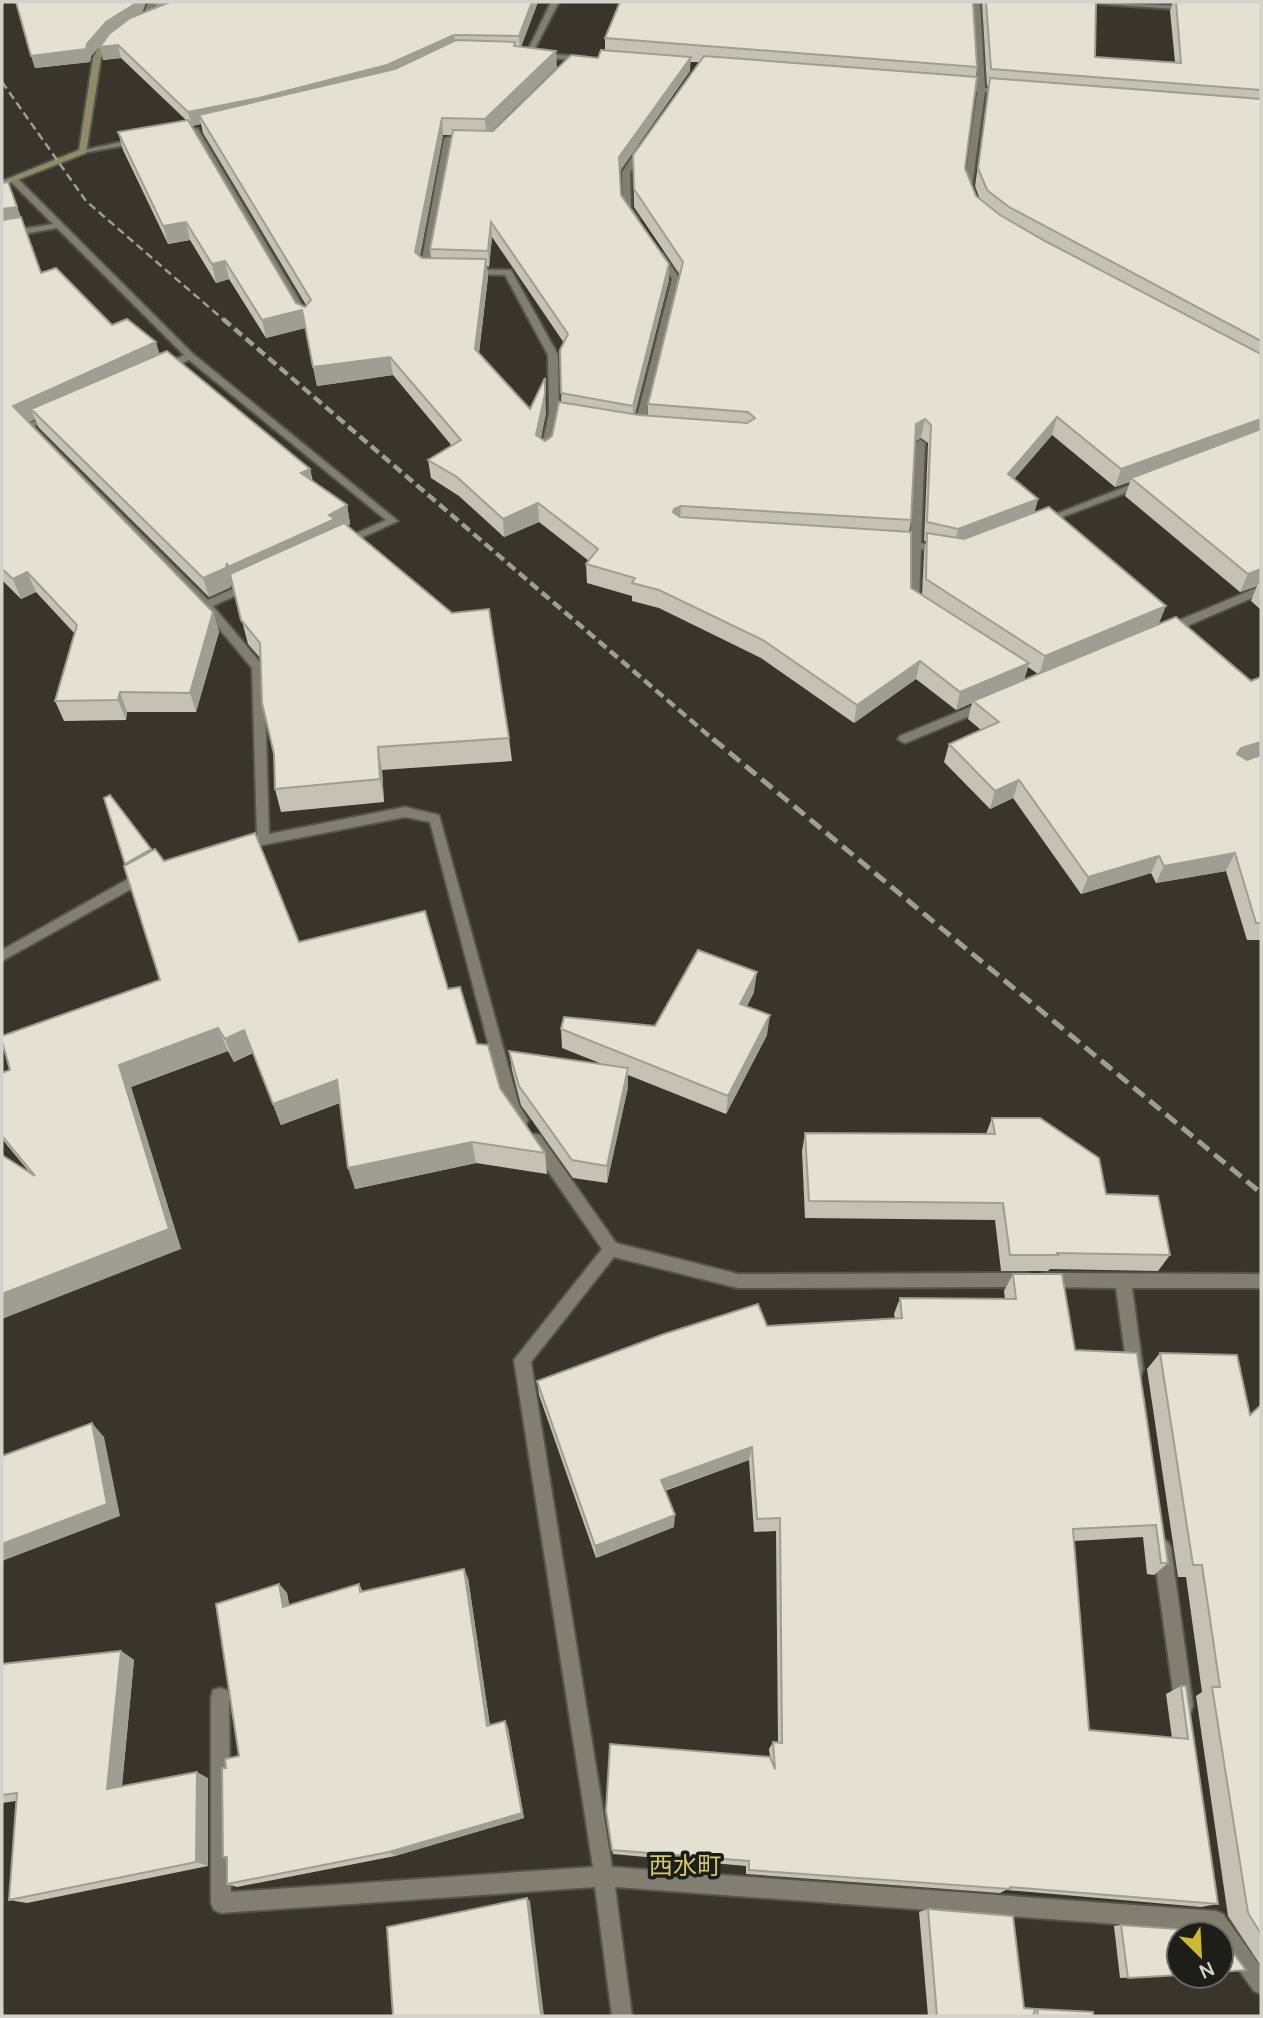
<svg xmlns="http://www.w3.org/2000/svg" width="1263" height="2018" viewBox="0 0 1263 2018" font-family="Manrope,'Noto Sans JP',sans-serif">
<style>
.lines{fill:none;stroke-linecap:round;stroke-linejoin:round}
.street-casing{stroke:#55544a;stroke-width:4}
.secondary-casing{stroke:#55544a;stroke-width:4}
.street{fill:#817f71;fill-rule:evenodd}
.secondary{fill:#8f8a69;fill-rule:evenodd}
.rail-far2{stroke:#9f9e95;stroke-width:2.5;stroke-dasharray:8 4.5;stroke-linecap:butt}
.rail-far1{stroke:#9f9e95;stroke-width:4.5;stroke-dasharray:10 5;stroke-linecap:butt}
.rail{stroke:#9f9e95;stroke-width:5;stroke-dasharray:14 7;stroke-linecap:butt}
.wall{fill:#c3c2b4;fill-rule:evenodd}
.shaded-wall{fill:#9f9e92}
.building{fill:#e3e1d1;stroke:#9f9e92;stroke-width:2}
.labels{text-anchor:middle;stroke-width:7;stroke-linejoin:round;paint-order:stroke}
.near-quarter-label{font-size:24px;fill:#d2c678;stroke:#1e1e18}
</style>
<rect width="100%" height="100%" fill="#38362a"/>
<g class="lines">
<defs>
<path id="street" d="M 148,2 L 156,2 L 151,17 L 147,19 L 143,17 Z
M 551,2 L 559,2 L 532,54 L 525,56 Z
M 972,2 L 980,2 L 985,88 L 1011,92 L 1007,94 L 985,92 L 972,186 L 975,195 L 971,198 L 967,195 L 964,186 L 977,92 L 954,88 L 958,86 L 977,87 Z
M 1096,2 L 1190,6 L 1194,8 L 1190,10 L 1100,4 Z
M 539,53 L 585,57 L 589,59 L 585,61 L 536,57 L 535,55 Z
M 191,127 L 198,129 L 310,318 L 308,320 L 300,318 L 190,129 Z
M 448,137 L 472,141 L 468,143 L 452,142 L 429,267 L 434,270 L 424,273 L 420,270 L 444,139 Z
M 140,138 L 143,138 L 143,142 L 83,153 L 79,151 Z
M 639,147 L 646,149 L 630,172 L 631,208 L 639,219 L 635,222 L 623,208 L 622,172 Z
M 12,179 L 18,179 L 193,354 L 398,521 L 213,606 L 264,667 L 269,834 L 405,807 L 439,815 L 519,1105 L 528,1120 L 526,1125 C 515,1128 509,1117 505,1108 L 430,822 L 405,817 L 242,849 L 236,844 L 237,841 L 257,836 L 252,668 L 202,608 L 23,426 L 184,355 L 57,228 L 2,238 L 2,232 L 53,224 L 12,183 ZM 189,360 L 386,520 L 208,600 L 34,427 Z
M 660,253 L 663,254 L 680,279 L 644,428 L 639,431 L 634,428 L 672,279 L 656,256 Z
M 465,269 L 511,270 L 558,355 L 559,413 L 549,456 L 540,454 L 549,413 L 548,355 L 505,275 L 468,274 L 465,273 Z
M 920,440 L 925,443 L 921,543 L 946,549 L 947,551 L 942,554 L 921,549 L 919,599 L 926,605 L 920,609 L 907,601 L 910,548 L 893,547 L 888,544 L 893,541 L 910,541 L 915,443 Z
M 1145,479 L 1150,482 L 1149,484 L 1047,523 L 1043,524 L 1038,521 Z
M 1261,586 L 1261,594 L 1171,633 L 1163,633 L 1161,630 L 1163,627 Z
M 987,700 L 991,701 L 991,707 L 908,742 L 904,743 L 898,739 L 900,736 Z
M 144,870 L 149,871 L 151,875 L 149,879 L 2,961 L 2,950 Z
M 535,1134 L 540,1135 L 616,1243 L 738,1274 L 1025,1273 L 1031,1275 L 1033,1280 L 1031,1285 L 1025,1287 L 738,1288 L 614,1257 L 531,1362 L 612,1867 L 1216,1911 L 1223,1914 L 1261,1967 L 1261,1994 L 1254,1991 L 1221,1945 L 1221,1934 L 1213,1934 L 1211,1931 L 615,1887 L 632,2016 L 612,2016 L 595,1887 L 221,1913 L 214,1910 L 211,1903 L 211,1697 L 213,1690 L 220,1688 L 227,1690 L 229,1697 L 231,1892 L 593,1867 L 514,1360 L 602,1249 L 530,1145 L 528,1140 L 530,1135 Z
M 1046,1273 L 1261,1274 L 1261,1288 L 1132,1288 L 1143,1369 L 1141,1375 L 1135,1377 L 1129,1375 L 1127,1369 L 1116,1288 L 1046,1287 L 1040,1285 L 1038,1280 L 1040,1275 Z
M 1162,1539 L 1168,1542 L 1171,1548 L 1193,1705 L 1191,1712 L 1184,1714 L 1177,1712 L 1175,1705 L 1153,1548 L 1156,1542 Z"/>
<path id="secondary" d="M 111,37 L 118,39 L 105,49 L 101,58 L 86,153 L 2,186 L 2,181 L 79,150 L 93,58 L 99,46 Z"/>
</defs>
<use href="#street" class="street-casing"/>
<use href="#secondary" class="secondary-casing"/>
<use href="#street" class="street"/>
<use href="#secondary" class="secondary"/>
<path class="rail-far2" d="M 2,82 L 86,201 L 225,321"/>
<path class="rail-far1" d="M 223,319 L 715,741"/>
<path class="rail" d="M 713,739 L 1261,1193"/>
</g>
<path class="wall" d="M 16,2 L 146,2 L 142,13 L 156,7 L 155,2 L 538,2 L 521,47 L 557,67 L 491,131 L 598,58 L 605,51 L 605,38 L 977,67 L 965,168 L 976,196 L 980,200 L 975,186 L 989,86 L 987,86 L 982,2 L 1096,2 L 1095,57 L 1175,62 L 1170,11 L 1173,2 L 1170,2 L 1261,2 L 1261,610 L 1251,601 L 1257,586 L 1240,592 L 1125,496 L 1130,482 L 1115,487 L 1052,435 L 1014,479 L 1038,499 L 1034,513 L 1159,624 L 1251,681 L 1261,677 L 1261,940 L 1247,940 L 1226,871 L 1156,883 L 1151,873 L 1081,894 L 1013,798 L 990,809 L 944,762 L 949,744 L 981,730 L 968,719 L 972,703 L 956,710 L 916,679 L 854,723 L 761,658 L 659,608 L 632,601 L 632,596 L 587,583 L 586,564 L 589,561 L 539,522 L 504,537 L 459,496 L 431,478 L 428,460 L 452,446 L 393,375 L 317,386 L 305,328 L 266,338 L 229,279 L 216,283 L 190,240 L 168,244 L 123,150 L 118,132 L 186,120 L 121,58 L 103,60 L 104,41 L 91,56 L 90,62 L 35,68 ZM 690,62 L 699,62 L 633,155 L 634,207 L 680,275 L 648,404 L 648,416 L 635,414 L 669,280 L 621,195 L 620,171 L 690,71 ZM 201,124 L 203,133 L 306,305 L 305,307 L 296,303 L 192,126 ZM 443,135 L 452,135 L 430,249 L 431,258 L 422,258 L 420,256 ZM 492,237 L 564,343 L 561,402 L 552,436 L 545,441 L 541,438 L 546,413 L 530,409 L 479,353 L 488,277 L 487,266 L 489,267 ZM 921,438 L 928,443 L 924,541 L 926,541 L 924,552 L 922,595 L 911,588 L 909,532 L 911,520 L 915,441 ZM 1028,667 L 1038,674 L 1024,680 Z
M 8,182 L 41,273 L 112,325 L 160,354 L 310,469 L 313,482 L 347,505 L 350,524 L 348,526 L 509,738 L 512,761 L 382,770 L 384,802 L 281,812 L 275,789 L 274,754 L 261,659 L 248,644 L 232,583 L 231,587 L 209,597 L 39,428 L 35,419 L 29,422 L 213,612 L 219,632 L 196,712 L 127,712 L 126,720 L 64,721 L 55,701 L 75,634 L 36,592 L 21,599 L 2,580 L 2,183 Z
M 152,850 L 164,861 L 299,942 L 448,989 L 500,1088 L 545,1153 L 547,1174 L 476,1163 L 355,1189 L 340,1103 L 281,1125 L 253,1053 L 234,1062 L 228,1051 L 131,1087 L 181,1249 L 30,1173 L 2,1139 L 2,1073 L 10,1070 L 160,980 Z
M 754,992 L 747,1006 L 767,1035 L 726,1114 L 628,1075 L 628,1087 L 607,1183 L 573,1178 L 521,1105 L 512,1070 L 509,1051 L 602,1064 L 562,1048 L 561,1029 L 655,1026 Z
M 992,1118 L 1106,1194 L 1170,1255 L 1158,1271 L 1050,1269 L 1048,1271 L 1001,1271 L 995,1220 L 805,1218 L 802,1151 L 805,1133 L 986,1134 Z
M 1013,1274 L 1075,1350 L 1137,1353 L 1168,1563 L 1154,1575 L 1147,1574 L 1143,1537 L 1074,1541 L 1089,1730 L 1172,1738 L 1166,1694 L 1181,1686 L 1218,1904 L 1201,1907 L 1006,1890 L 1000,1893 L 746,1874 L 746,1866 L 613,1854 L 606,1811 L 770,1757 L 769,1749 L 773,1742 L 778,1743 L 776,1531 L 754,1532 L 749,1460 L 665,1491 L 674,1527 L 596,1558 L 539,1395 L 537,1381 L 767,1326 L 895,1318 L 894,1314 L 900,1298 L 1005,1299 L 1004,1291 Z
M 1160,1353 L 1250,1415 L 1261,1405 L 1261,1966 L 1228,1916 L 1196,1696 L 1202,1692 L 1186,1577 L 1178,1577 L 1147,1369 Z
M 468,1578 L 490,1726 L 505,1721 L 508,1728 L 524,1818 L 395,1856 L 237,1887 L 227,1884 L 227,1859 L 223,1857 L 226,1768 L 239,1756 L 279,1584 L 287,1593 L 289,1605 L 359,1584 L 363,1592 Z
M 121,1651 L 134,1660 L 122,1786 L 208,1778 L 208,1866 L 27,1903 L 9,1900 L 16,1801 L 2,1803 L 2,1664 Z
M 928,1909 L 1024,2008 L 1093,2012 L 1093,2016 L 928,2016 L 919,1912 Z
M 1121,1925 L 1179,1975 L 1120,1978 L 1114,1926 Z"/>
<path class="shaded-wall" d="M 138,2 L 146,2 L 141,15 L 109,35 L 91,56 L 90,62 L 35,68 L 31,56 L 106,22 Z
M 155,2 L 177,2 L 157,9 Z
M 532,2 L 538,2 L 520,49 L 519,36 Z
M 454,35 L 455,48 L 389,78 L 199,115 L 201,124 L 192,126 L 188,112 Z
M 118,45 L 121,58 L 103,60 L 100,47 Z
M 556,51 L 557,67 L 486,136 L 485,119 Z
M 691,57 L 690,71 L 619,172 L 619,157 Z
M 442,118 L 443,135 L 417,270 L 415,252 Z
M 17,207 L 24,226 L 2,229 L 2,209 Z
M 186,222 L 190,240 L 168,244 L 163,226 Z
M 491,222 L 492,237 L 489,267 L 488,251 Z
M 486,259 L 488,277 L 477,368 L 475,349 Z
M 225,261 L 229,279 L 216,283 L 212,264 Z
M 669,264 L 669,280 L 633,421 L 633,406 Z
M 302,310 L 305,328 L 266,338 L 262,320 Z
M 156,342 L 162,362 L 31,409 L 35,419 L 20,426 L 13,406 Z
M 390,357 L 393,375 L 317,386 L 313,367 Z
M 545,378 L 546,413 L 537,453 L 536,435 Z
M 1057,417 L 1052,435 L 1003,492 L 1008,474 Z
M 925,419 L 921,438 L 912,443 L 916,424 Z
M 1261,419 L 1261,434 L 1131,478 L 1130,482 L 1115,487 L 1121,469 Z
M 310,469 L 314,488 L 301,473 Z
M 1038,499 L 1033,518 L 954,547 L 958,529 Z
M 538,503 L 539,522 L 504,537 L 503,519 Z
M 347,505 L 350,524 L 233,582 L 231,587 L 209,597 L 203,578 L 227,563 Z
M 681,506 L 680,524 L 673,512 L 674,509 Z
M 1261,569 L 1261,585 L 1259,583 L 1257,586 L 1240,592 L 1248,574 Z
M 27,572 L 36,592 L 21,599 L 13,579 Z
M 1166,606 L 1158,626 L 1039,675 L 1045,656 Z
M 213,612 L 219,632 L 196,712 L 190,693 Z
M 920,661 L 916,679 L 854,723 L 857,705 Z
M 1029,663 L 1023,682 L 973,701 L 972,703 L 956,710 L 960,692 Z
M 120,692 L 127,712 L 126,720 L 118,700 Z
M 1261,742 L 1261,756 L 1232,765 L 1241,748 Z
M 378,747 L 382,770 L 384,802 L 380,779 Z
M 1019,780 L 1013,798 L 990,809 L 995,791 Z
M 1235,853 L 1226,871 L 1156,883 L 1164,866 Z
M 1159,856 L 1151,873 L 1081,894 L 1088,877 Z
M 757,972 L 754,992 L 738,1024 L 740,1004 Z
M 770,1015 L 767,1035 L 726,1114 L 728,1096 Z
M 218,1028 L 228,1051 L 131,1087 L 181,1249 L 2,1319 L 2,1294 L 119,1065 Z
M 244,1030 L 253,1052 L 234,1062 L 225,1039 Z
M 628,1068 L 628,1087 L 607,1183 L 607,1166 Z
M 337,1080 L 344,1101 L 281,1125 L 273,1104 Z
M 472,1142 L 476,1163 L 355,1189 L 348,1168 Z
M 92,1423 L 104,1437 L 120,1516 L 2,1561 L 2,1544 Z
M 752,1447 L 749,1460 L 660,1492 L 661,1480 Z
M 675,1515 L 674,1527 L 596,1558 L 595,1546 Z
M 464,1569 L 468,1578 L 491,1733 L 487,1726 Z
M 279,1584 L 287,1593 L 291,1616 L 283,1607 Z
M 121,1651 L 134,1660 L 121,1795 L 107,1789 Z
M 505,1721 L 508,1728 L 524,1818 L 395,1856 L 389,1852 Z
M 197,1772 L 208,1778 L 208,1866 L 196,1862 Z
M 527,1898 L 530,1901 L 544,2016 L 541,2016 Z"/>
<path class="building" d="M 16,2 L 138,2 L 106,22 L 87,44 L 86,49 L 31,56 Z
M 170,2 L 532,2 L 519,36 L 454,35 L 387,65 L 259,98 L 188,112 L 118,45 L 100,47 L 109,34 L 130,18 Z
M 620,2 L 973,2 L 977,67 L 605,38 Z
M 986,2 L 1096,2 L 1095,57 L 1181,63 L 1176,2 L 1261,2 L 1261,90 L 991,69 Z
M 456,40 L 515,42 L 514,46 L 556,51 L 485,119 L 442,118 L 415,252 L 422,258 L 486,259 L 475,349 L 530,409 L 545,378 L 545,394 L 536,435 L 545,441 L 552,436 L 559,402 L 639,415 L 747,423 L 755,418 L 748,412 L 648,404 L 683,262 L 634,189 L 633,155 L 704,56 L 977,77 L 965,168 L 976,196 L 1000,215 L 1045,241 L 1261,354 L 1261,419 L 1121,469 L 1057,417 L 1008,474 L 1038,499 L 958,529 L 927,522 L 931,425 L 925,419 L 916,424 L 911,520 L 681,506 L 674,509 L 673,512 L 680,517 L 911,532 L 911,588 L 1029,663 L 960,692 L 920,661 L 857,705 L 763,640 L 659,590 L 632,583 L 635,578 L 586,564 L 598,549 L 538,503 L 503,519 L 457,477 L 428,460 L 461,440 L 390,357 L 313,367 L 302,310 L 262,320 L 225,261 L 212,264 L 186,222 L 163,226 L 118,132 L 188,120 L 296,303 L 305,307 L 311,300 L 199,115 L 395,69 Z
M 601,50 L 691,57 L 619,157 L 621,195 L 669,264 L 633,406 L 561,393 L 560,350 L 568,334 L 491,222 L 488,251 L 430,249 L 453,130 L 493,131 L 571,55 L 598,58 Z
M 990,78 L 1261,99 L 1261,341 L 1009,207 L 987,190 L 978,168 Z
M 8,182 L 17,207 L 2,209 L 2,183 Z
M 21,217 L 41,273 L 56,268 L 112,325 L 127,319 L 156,342 L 13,406 L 213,612 L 190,693 L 120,692 L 118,700 L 55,701 L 77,625 L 27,572 L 13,579 L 2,569 L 2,220 Z
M 167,351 L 310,469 L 301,473 L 347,505 L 329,515 L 335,519 L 228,567 L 227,563 L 226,568 L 203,578 L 31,409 Z
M 1261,429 L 1261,569 L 1248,574 L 1131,478 Z
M 1049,507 L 1166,606 L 1045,656 L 926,579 L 927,533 L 964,539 Z
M 344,523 L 452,613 L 489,609 L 509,738 L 378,747 L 380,779 L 275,789 L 274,754 L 262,703 L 260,643 L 241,620 L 230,574 Z
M 1176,617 L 1251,681 L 1261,677 L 1261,742 L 1241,748 L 1237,754 L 1247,760 L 1261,755 L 1261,923 L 1256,923 L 1235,853 L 1164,866 L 1159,856 L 1088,877 L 1019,780 L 995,791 L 949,744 L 999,722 L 973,701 Z
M 110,795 L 151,849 L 125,864 L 104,798 Z
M 255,833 L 299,942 L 425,911 L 448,989 L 460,987 L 477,1044 L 488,1045 L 500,1088 L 545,1153 L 472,1142 L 348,1168 L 337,1080 L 273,1104 L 244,1030 L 225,1039 L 218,1028 L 119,1065 L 169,1229 L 2,1294 L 2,1155 L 35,1176 L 2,1136 L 2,1073 L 10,1070 L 2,1041 L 2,1036 L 160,980 L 124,866 L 155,849 L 164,861 Z
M 698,950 L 757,972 L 740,1004 L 770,1015 L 728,1096 L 561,1029 L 564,1017 L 655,1026 Z
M 509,1051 L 628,1068 L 607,1166 L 572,1160 L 519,1086 Z
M 992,1118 L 1040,1118 L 1099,1158 L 1106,1194 L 1158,1196 L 1170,1255 L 1057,1253 L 1058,1255 L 1010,1255 L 1003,1203 L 809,1201 L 805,1133 L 995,1134 Z
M 1013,1274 L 1062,1274 L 1075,1350 L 1137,1353 L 1168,1563 L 1161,1563 L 1156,1525 L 1073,1529 L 1089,1730 L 1188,1739 L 1181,1686 L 1186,1686 L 1218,1904 L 1010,1887 L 1010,1889 L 749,1870 L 749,1861 L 612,1850 L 606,1811 L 610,1744 L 770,1757 L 775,1769 L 773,1742 L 782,1743 L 780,1518 L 757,1519 L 752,1447 L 661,1480 L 675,1515 L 595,1546 L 537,1381 L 664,1334 L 758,1304 L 767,1326 L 902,1318 L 900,1298 L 1016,1299 Z
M 1160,1353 L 1237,1355 L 1250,1415 L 1261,1405 L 1261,1934 L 1248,1913 L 1212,1687 L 1220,1687 L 1202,1565 L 1193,1565 Z
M 92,1423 L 107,1504 L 2,1544 L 2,1456 Z
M 464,1569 L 487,1726 L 505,1721 L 522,1813 L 389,1852 L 227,1884 L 227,1857 L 223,1857 L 222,1768 L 226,1768 L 225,1759 L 239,1756 L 216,1604 L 279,1584 L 283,1607 L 359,1584 L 360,1592 Z
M 121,1651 L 107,1789 L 197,1772 L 196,1862 L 9,1900 L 17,1793 L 2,1795 L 2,1664 Z
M 527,1898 L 541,2016 L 393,2016 L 387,1927 Z
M 928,1909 L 1013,1916 L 1024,2008 L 1035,2009 L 1033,2016 L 937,2016 Z
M 1121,1925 L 1218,1932 L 1227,1936 L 1228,1946 L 1246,1970 L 1221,1972 L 1221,1934 L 1179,1934 L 1179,1975 L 1128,1978 Z
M 1037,2009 L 1093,2012 L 1093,2016 L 1038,2016 Z"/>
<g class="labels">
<g class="near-quarter-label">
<text x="685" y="1874">西水町</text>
</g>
</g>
<rect width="1263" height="2018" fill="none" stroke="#d4d3cb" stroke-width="7"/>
<g transform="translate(1200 1955) rotate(156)"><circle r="33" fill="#1e1e18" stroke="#676660" stroke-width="2"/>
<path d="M0-5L12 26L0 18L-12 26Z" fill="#cdb938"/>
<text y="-10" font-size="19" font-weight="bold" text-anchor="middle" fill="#d4d3cb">N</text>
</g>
</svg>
